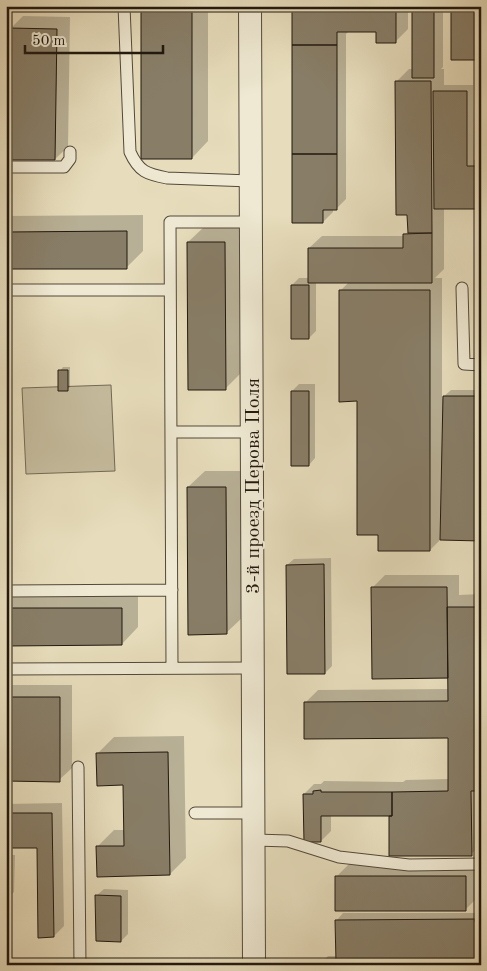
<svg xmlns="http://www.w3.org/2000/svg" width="487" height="971" viewBox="0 0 487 971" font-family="'Old Standard TT',serif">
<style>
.green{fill:#c5bc9e;stroke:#736a56}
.shadow{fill:#0003}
.building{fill:#887e68;stroke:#21180e}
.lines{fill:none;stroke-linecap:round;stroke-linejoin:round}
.lane-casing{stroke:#52493a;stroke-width:13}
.street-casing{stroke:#52493a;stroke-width:24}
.lane{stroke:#efe9d3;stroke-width:11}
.street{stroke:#efe9d3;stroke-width:22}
.labels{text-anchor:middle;stroke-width:4;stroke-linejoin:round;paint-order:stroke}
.street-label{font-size:20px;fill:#21180e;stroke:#efe9d3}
</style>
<rect width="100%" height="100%" fill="#e7ddbc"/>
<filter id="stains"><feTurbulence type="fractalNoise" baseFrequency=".004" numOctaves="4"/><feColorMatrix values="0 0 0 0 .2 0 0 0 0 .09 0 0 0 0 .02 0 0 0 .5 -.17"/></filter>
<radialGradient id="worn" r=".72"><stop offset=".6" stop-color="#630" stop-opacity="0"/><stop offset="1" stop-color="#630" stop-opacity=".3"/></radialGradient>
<path class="green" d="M 111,385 L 115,471 L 26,474 L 22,388 Z"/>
<path class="shadow" d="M 144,6 L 208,6 L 208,141 L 192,158 L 142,8 Z
M 293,6 L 408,6 L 408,29 L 395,42 L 377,31 L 350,30 L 346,34 L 346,199 L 336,209 L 333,208 L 333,212 L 323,222 Z
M 413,6 L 443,6 L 443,67 L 441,69 L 444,69 L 444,85 L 473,85 L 474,160 L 481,160 L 481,208 L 444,208 L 444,269 L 435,278 L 442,278 L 442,398 L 451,390 L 481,390 L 481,540 L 441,539 L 430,550 L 379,534 L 340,291 L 350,281 L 316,281 L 316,331 L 309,338 L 292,285 L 299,278 L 309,278 L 309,248 L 322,236 L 405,236 L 409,230 L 396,82 L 409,69 L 413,69 Z
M 23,16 L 70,17 L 68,147 L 55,159 L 6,134 L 6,50 L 10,47 L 10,29 Z
M 143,215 L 143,251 L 127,267 L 6,268 L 6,216 Z
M 205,226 L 241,226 L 242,372 L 226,388 L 188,242 Z
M 63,367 L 70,367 L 70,387 L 67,390 L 60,371 Z
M 299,384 L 315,384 L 315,458 L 309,465 L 292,391 Z
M 205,471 L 242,471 L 243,617 L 226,633 L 188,487 Z
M 331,558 L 332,666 L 325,673 L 287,565 L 294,559 Z
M 385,575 L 459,575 L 459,595 L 481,594 L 481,845 L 471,854 L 392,815 L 331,815 L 331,831 L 321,841 L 304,794 L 314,784 L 321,784 L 324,781 L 403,782 L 406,780 L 449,779 L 449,737 L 305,703 L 318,690 L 449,689 L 449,677 L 372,588 Z
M 138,592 L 138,627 L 122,644 L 6,645 L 6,593 Z
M 6,685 L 72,685 L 72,768 L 59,780 L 6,780 Z
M 184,736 L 186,858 L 170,874 L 97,847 L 114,830 L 125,830 L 124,784 L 97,754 L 114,737 Z
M 62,803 L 64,926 L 54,936 L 38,847 L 6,847 L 6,804 Z
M 6,855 L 15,855 L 14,892 L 6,900 Z
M 349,864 L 478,864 L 478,897 L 466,909 L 336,877 Z
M 104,889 L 128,890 L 128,934 L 121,941 L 97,895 Z
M 343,913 L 481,913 L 481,965 L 321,963 L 328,956 L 337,956 L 337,920 Z"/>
<path class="building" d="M 292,6 L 396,6 L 396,43 L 376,43 L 376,32 L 337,32 L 337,45 L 292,45 Z
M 412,6 L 434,6 L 434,78 L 412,78 Z
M 451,6 L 481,6 L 481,60 L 451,60 Z
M 141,7 L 192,7 L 192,159 L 141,159 Z
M 9,28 L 57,29 L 55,160 L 7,160 L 6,51 L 8,51 Z
M 292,45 L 337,45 L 337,154 L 292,154 Z
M 395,81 L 431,81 L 432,233 L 408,233 L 407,215 L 396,215 Z
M 433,91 L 467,91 L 467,166 L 481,166 L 481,209 L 434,209 Z
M 292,154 L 337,154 L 337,210 L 323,210 L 323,223 L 292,223 Z
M 127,231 L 127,269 L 6,269 L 6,232 Z
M 432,233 L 432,283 L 308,283 L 308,248 L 403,248 L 403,234 Z
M 187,242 L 225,242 L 226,390 L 188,390 Z
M 291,285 L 309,285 L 309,339 L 291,339 Z
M 339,290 L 430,290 L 430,551 L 378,551 L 378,535 L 357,535 L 357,401 L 339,402 Z
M 58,370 L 68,370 L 68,391 L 58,391 Z
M 291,391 L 309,391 L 309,466 L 291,466 Z
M 443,396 L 481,396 L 481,541 L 440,540 Z
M 187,487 L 226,487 L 227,634 L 188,635 Z
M 324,564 L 325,674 L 287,674 L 286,565 Z
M 371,587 L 447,587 L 448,678 L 372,679 Z
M 447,607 L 481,607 L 481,791 L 471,791 L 472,856 L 389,856 L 389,816 L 392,816 L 392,792 L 448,791 L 448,738 L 304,739 L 304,702 L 448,701 Z
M 6,608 L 122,608 L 122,645 L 6,646 Z
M 6,697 L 60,697 L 60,782 L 6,781 Z
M 168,752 L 170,875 L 97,877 L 96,846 L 124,846 L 123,785 L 97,786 L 96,753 Z
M 321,790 L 321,792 L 392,792 L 392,816 L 321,816 L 321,842 L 304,842 L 303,794 L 313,794 L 313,791 Z
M 6,813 L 52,813 L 54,937 L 38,938 L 37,848 L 6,848 Z
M 335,876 L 466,876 L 466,911 L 335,911 Z
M 95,895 L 121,896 L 121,942 L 96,941 Z
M 475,919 L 475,922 L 481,922 L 481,965 L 320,965 L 320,963 L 336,962 L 335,920 Z"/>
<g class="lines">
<defs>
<path id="lane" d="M 124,6 L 130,152 C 139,172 147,174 167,178 L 251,181
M 6,167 L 64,167 L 70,159 L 70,152
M 462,288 L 464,364 L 481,365
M 6,290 L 170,290
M 171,432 L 252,432
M 6,591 L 172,590
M 172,668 L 170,222 L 251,222
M 6,669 L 253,668
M 78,767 L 80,965
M 195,813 L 255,813
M 255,840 L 288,841 L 339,857 L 409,865 L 481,864"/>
<path id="street" d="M 250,6 L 254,965"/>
</defs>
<use href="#lane" class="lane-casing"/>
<use href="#street" class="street-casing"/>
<use href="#lane" class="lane"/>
<use href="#street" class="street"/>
</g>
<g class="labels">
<g class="street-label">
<text transform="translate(252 486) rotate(-90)" y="7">3-й проезд Перова Поля</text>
</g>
</g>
<rect width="487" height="971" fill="none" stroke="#e7ddbc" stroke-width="25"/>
<rect x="8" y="8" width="472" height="956" fill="none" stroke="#21180e" stroke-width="2.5"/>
<rect x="12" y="12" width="462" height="946" fill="none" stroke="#21180e"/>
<path d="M25 45v8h138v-8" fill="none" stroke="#21180e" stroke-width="2.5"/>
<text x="32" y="45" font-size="15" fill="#21180e" stroke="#efe9d3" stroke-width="4" paint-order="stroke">50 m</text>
<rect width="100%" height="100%" filter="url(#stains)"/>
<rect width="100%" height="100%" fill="url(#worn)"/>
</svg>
